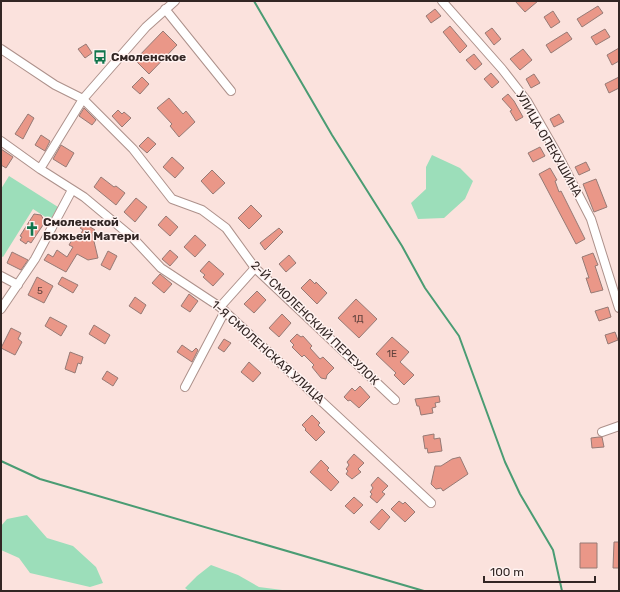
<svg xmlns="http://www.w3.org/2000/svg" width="620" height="592" viewBox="0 0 620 592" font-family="Rubik,sans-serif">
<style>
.green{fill:#9cdeba}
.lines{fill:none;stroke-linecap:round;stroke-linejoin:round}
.stream{stroke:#4a9c73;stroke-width:2}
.building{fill:#ea9788;stroke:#967a75}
.minor-casing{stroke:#ad918b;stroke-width:10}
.minor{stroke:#fff;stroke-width:8}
.labels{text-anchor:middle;stroke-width:3;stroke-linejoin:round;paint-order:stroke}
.number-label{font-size:10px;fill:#60423d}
.poi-label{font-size:12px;font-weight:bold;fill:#322624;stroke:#fff2f0;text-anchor:start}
.street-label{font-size:12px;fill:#322624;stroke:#fff2f0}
</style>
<rect width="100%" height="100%" fill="#fbe2dd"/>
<path class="green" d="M 432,155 L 460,168 L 473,181 L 465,199 L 444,218 L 418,219 L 411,203 L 426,189 L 426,167 Z
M 9,176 L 58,207 L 50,220 L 33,209 L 3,257 L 1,256 L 1,189 Z
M 27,515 L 47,538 L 73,546 L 96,567 L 103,583 L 90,587 L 30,573 L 19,558 L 1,550 L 1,526 L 7,519 Z
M 211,565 L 238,575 L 259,587 L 290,591 L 189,591 L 185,588 L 197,576 Z"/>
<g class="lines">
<path class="stream" d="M 254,1 L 332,135 L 402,246 L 425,288 L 459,336 L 505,462 L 520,494 L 553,550 L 562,591
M 1,461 L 40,479 L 424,591"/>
</g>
<path class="building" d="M 515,1 L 538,1 L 525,12 Z
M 598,6 L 603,13 L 582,27 L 577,19 Z
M 435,9 L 441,16 L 431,23 L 426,16 Z
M 553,11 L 560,22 L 551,28 L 544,17 Z
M 450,26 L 467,46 L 460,53 L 443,32 Z
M 492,28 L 501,39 L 494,45 L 485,33 Z
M 605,29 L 610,37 L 596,45 L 591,37 Z
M 163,31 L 177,45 L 149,74 L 135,60 Z
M 567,32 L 572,39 L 551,53 L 546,45 Z
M 86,44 L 92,53 L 85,58 L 78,49 Z
M 619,48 L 619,61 L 612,65 L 607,55 Z
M 523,49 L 532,60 L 520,70 L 510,59 Z
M 474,54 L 482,64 L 475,70 L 466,60 Z
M 491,73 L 499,82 L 492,88 L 484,79 Z
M 534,74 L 540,83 L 531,88 L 526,79 Z
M 142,77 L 149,84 L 140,94 L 132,87 Z
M 619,77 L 619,88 L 609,93 L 605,84 Z
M 508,94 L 514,101 L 523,117 L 516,121 L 510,111 L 512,110 L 502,99 Z
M 169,98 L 183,114 L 186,111 L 195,122 L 179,137 L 170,126 L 172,124 L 157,108 Z
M 84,108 L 96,120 L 92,125 L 79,116 Z
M 118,110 L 122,114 L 124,112 L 131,118 L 122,127 L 112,116 Z
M 28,114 L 34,118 L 23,139 L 15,134 Z
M 559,114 L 564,122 L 554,127 L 550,119 Z
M 41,135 L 50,141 L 45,151 L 35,145 Z
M 148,137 L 156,144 L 147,153 L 139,146 Z
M 61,145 L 74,153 L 66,167 L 53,159 Z
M 540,147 L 545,156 L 533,162 L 528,153 Z
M 1,149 L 13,157 L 6,168 L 1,165 Z
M 172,157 L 184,168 L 175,178 L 163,167 Z
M 586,162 L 590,170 L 579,175 L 575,167 Z
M 550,168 L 557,180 L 555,181 L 559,192 L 561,191 L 585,239 L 576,244 L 539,174 Z
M 212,170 L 225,183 L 213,194 L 201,181 Z
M 101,177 L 114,187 L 116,186 L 125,193 L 116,205 L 94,187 Z
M 596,179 L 607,207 L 594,212 L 583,184 Z
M 136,198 L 147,207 L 135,222 L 124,212 Z
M 251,205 L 262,216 L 249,229 L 238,218 Z
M 34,214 L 41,215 L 45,222 L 31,243 L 28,241 L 26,244 L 20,240 L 22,237 L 20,236 Z
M 166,216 L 178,227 L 170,236 L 158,225 Z
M 84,223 L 95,230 L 92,233 L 98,258 L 88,260 L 77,254 L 66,272 L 44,260 L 48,254 L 53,257 L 57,250 L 67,257 L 73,247 L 69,245 L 73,238 L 77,240 L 83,230 L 80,228 Z
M 279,228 L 283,232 L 265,250 L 260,243 Z
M 195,235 L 206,245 L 195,257 L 184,247 Z
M 170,250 L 178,257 L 170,266 L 162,259 Z
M 108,251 L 117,256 L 110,270 L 101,265 Z
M 12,252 L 28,260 L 21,270 L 7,263 Z
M 593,253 L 598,265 L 595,266 L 603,290 L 591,293 L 586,278 L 589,278 L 582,257 Z
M 289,255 L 296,263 L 286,272 L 279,264 Z
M 209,261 L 224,274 L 213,286 L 203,277 L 205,275 L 200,271 Z
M 160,274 L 172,284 L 164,293 L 152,283 Z
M 37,277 L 53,286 L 44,303 L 28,295 Z
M 62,277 L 78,285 L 73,293 L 58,284 Z
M 310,279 L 315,284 L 316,282 L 327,293 L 317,304 L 301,288 Z
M 257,291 L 266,300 L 254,313 L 244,304 Z
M 189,294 L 198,301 L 190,312 L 181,306 Z
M 135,297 L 146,305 L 141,314 L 129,306 Z
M 356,299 L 377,319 L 359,338 L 338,318 Z
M 608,307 L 611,317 L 599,321 L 595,311 Z
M 282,314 L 291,323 L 279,337 L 269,328 Z
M 50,317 L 67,326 L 61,336 L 45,326 Z
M 94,325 L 110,335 L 105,344 L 89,334 Z
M 11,328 L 21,333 L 18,339 L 22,342 L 15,355 L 1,348 Z
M 615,332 L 618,340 L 608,344 L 605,335 Z
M 297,334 L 301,337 L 303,336 L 312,346 L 310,348 L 320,359 L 323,357 L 334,368 L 327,375 L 326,379 L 321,378 L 312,367 L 314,365 L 304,355 L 302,357 L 292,347 L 294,345 L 290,341 Z
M 392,337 L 409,352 L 400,362 L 414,375 L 404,385 L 394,375 L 396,373 L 376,354 Z
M 224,339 L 231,343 L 224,352 L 218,348 Z
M 182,345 L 192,352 L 196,348 L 198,350 L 192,362 L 177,352 Z
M 70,352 L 83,357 L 81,364 L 78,363 L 75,373 L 65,369 Z
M 249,362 L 261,373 L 253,382 L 241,372 Z
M 107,371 L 118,378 L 113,386 L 102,379 Z
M 360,386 L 370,397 L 359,408 L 350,400 L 348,401 L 344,397 L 352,388 L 355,391 Z
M 439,396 L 440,402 L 435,403 L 436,407 L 432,408 L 433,413 L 421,415 L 419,406 L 417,406 L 415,399 Z
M 312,415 L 320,423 L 318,425 L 325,432 L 316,441 L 305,430 L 306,429 L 302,425 Z
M 434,434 L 434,439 L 440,438 L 442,451 L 428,453 L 427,448 L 425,449 L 423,436 Z
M 599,437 L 602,437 L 604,447 L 592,448 L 591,438 Z
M 354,454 L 364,463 L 358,469 L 361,472 L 352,479 L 346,474 L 348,471 L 346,469 L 349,465 L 347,462 Z
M 460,457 L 468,474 L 443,491 L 441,488 L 436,489 L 431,484 L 435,466 L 441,466 L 452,459 Z
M 321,460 L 329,468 L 327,470 L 339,482 L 331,491 L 310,472 Z
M 378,477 L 388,486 L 382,492 L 385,494 L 377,503 L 370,497 L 372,494 L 370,492 L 373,488 L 371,485 Z
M 354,497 L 363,505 L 354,514 L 345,506 Z
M 399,501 L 403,504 L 405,502 L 415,512 L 405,522 L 391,509 Z
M 382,509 L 390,517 L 379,530 L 370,522 Z
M 614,542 L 619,542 L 619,568 L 613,568 Z
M 580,543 L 597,543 L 597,568 L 580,568 Z"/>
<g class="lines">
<defs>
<path id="minor" d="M 442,1 L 502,69 L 527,101 L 558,155 L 591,219 L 619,308
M 165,9 L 231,91
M 1,49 L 55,85 L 83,99 L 133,149 L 172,199 L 202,210 L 226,228 L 255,268 L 395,400
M 1,141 L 40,169 L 84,197 L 132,237 L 161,268 L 220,307 L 431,503
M 40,169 L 83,99 L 146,27 L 175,1
M 1,276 L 18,285
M 220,307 L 255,268
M 1,309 L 35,259 L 72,190
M 185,387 L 225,311
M 602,432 L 619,426"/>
</defs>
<use href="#minor" class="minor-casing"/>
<use href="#minor" class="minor"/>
</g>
<defs>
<symbol id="bus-bare" viewBox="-9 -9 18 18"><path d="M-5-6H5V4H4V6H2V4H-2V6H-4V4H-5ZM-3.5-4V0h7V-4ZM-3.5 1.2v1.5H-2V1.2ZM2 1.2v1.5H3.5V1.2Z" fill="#12764d" stroke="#fff2f0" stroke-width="2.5" paint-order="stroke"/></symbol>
<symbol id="church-bare" viewBox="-9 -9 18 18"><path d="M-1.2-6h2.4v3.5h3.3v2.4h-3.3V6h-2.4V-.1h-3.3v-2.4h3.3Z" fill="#12764d" stroke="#fff2f0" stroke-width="2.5" paint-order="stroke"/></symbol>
</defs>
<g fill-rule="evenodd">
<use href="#bus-bare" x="90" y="47" width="20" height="20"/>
<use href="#church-bare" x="22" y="219" width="20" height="20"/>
</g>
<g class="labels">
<g class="number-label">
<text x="40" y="294">5</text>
<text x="358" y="322">1Д</text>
<text x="392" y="357">1Е</text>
</g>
<g class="poi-label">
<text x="111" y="61">Смоленское</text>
<text x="43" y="226">Смоленской<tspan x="43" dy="14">Божьей Матери</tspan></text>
</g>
<g class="street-label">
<text transform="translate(549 144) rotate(60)" y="4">УЛИЦА ОПЕКУШИНА</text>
<text transform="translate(315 323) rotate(44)" y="4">2-Й СМОЛЕНСКИЙ ПЕРЕУЛОК</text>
<text transform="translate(268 352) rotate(42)" y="4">1-Я СМОЛЕНСКАЯ УЛИЦА</text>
</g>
</g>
<rect width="620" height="592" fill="none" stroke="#322624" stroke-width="4"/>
<path d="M484 576v6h111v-6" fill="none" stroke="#322624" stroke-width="2"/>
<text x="490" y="576" font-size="12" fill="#322624" stroke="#fff2f0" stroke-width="3" paint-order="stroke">100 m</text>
</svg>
